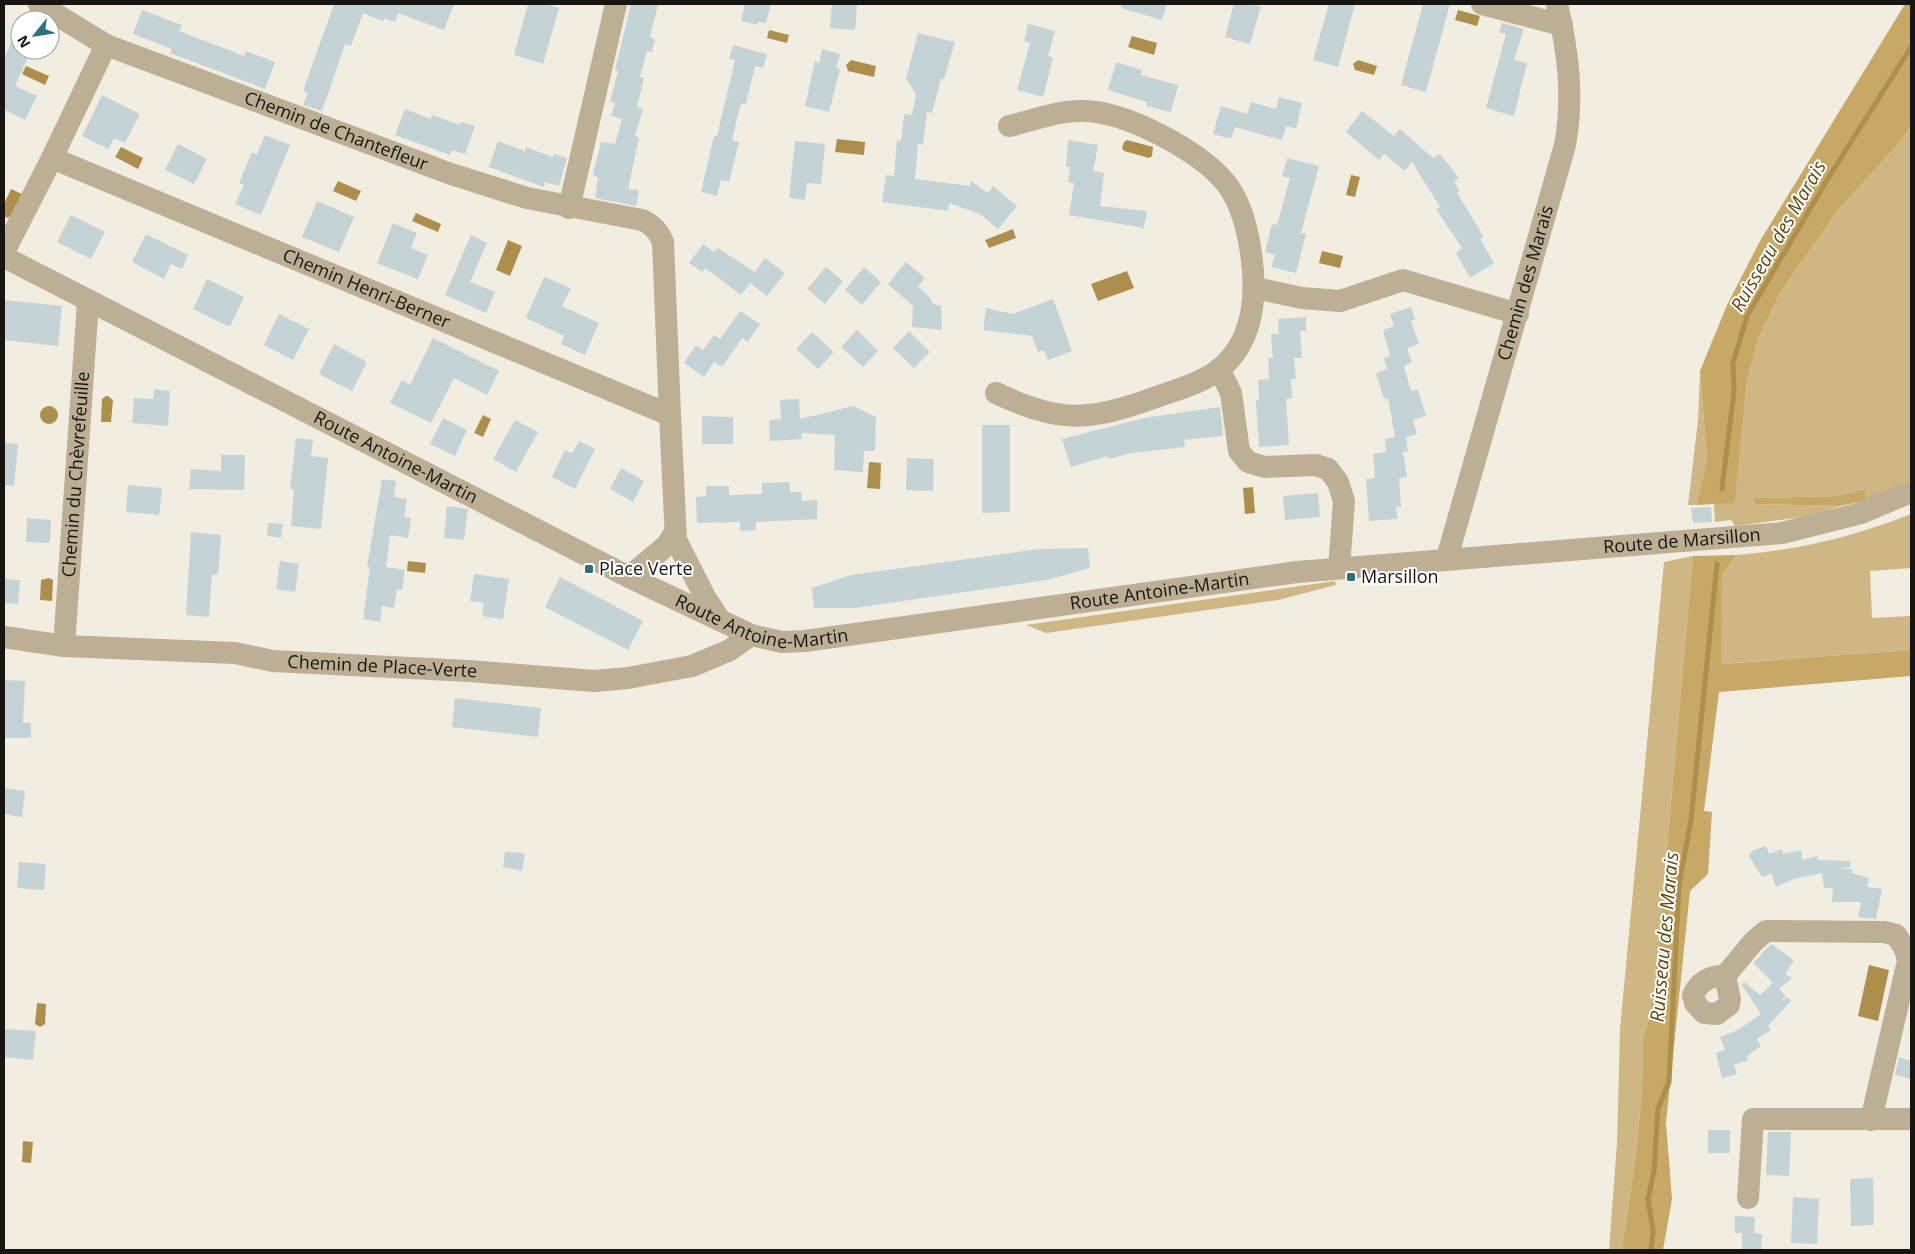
<svg xmlns="http://www.w3.org/2000/svg" width="1915" height="1254" viewBox="0 0 1915 1254" font-family="'Open Sans',sans-serif">
<style>
.green{fill:#cfb783}
.forest{fill:#c7a864}
.water{fill:#ad8f4b}
.lines{fill:none;stroke-linecap:round;stroke-linejoin:round}
.stream{stroke:#ad8f4b;stroke-width:5}
.building{fill:#c4d3d6}
.minor{stroke:#bdaf93;stroke-width:22}
.poi-dot{fill:#2b727f;stroke:#fff;stroke-width:2}
.labels{text-anchor:middle;stroke-width:4;stroke-linejoin:round;paint-order:stroke}
.street-label{font-size:18px;fill:#171511;stroke:#fff}
.poi-label{font-size:18px;fill:#171511;stroke:#fff;text-anchor:start}
.water-label{font-size:19px;font-style:italic;fill:#5c4610;stroke:#fff}
</style>
<rect width="100%" height="100%" fill="#f2ede1"/>
<path class="green" d="M 1911,126 L 1911,481 L 1867,500 L 1863,489 L 1839,496 L 1754,498 L 1754,504 L 1840,506 L 1810,516 L 1735,526 L 1731,520 L 1715,522 L 1714,504 L 1735,502 L 1747,380 L 1759,337 L 1780,293 L 1838,210 L 1901,141 Z
M 1700,371 L 1707,459 L 1696,505 L 1688,505 L 1698,420 Z
M 1911,514 L 1911,568 L 1870,571 L 1872,618 L 1911,616 L 1911,650 L 1720,664 L 1722,574 L 1736,555 C 1800,550 1852,537 1911,514 Z
M 1693,556 L 1657,960 L 1649,1019 L 1643,1038 L 1642,1090 L 1636,1154 L 1622,1250 L 1609,1250 L 1617,1143 L 1620,1029 L 1664,562 Z
M 1335,581 L 1336,585 L 1278,600 L 1046,633 L 1026,625 Z"/>
<path class="forest" d="M 1905,4 L 1911,4 L 1911,126 L 1901,141 L 1838,210 L 1780,293 L 1759,337 L 1747,380 L 1735,503 L 1696,505 L 1707,459 L 1700,371 L 1727,305 L 1760,241 Z
M 1864,489 L 1867,500 L 1840,506 L 1754,504 L 1754,498 L 1839,496 Z
M 1736,555 L 1722,574 L 1721,664 L 1911,650 L 1911,676 L 1719,692 L 1704,811 L 1712,812 L 1708,874 L 1690,891 L 1666,1123 L 1672,1199 L 1663,1250 L 1622,1250 L 1636,1154 L 1642,1090 L 1643,1038 L 1649,1019 L 1657,960 L 1693,556 Z"/>
<path class="water" d="M 1458,10 L 1480,16 L 1477,26 L 1455,20 Z
M 769,30 L 789,35 L 787,43 L 767,38 Z
M 1132,36 L 1157,43 L 1154,55 L 1128,47 Z
M 851,60 L 876,66 L 874,77 L 848,71 L 846,65 Z
M 1358,60 L 1377,66 L 1374,75 L 1355,70 L 1353,64 Z
M 26,66 L 49,76 L 45,85 L 22,74 Z
M 837,139 L 865,142 L 864,155 L 835,152 Z
M 1127,140 L 1153,147 L 1152,156 L 1149,158 L 1124,151 L 1122,148 L 1124,142 Z
M 121,147 L 143,158 L 138,169 L 115,157 Z
M 1351,175 L 1360,177 L 1355,197 L 1346,195 Z
M 338,181 L 361,191 L 356,201 L 333,191 Z
M 11,189 L 22,194 L 11,216 L 7,218 L 4,216 L 4,204 Z
M 416,213 L 441,224 L 438,232 L 412,221 Z
M 1013,229 L 1016,238 L 989,248 L 985,240 Z
M 508,240 L 522,246 L 510,276 L 496,270 Z
M 1322,251 L 1343,256 L 1340,268 L 1319,263 Z
M 1127,271 L 1134,288 L 1098,301 L 1091,284 Z
M 106,396 L 108,396 L 113,400 L 111,422 L 101,422 L 102,399 Z
M40 415a9 9 0 1 1 18 0a9 9 0 1 1-18 0Z
M 483,415 L 491,419 L 483,437 L 474,433 Z
M 869,462 L 881,463 L 880,489 L 867,488 Z
M 1253,487 L 1255,513 L 1245,514 L 1243,488 Z
M 408,561 L 426,563 L 425,573 L 407,571 Z
M 49,578 L 53,580 L 52,601 L 40,600 L 41,580 Z
M 1869,965 L 1889,970 L 1878,1021 L 1858,1016 Z
M 37,1003 L 46,1004 L 45,1024 L 40,1027 L 35,1024 Z
M 23,1141 L 33,1142 L 31,1163 L 22,1162 Z"/>
<g class="lines">
<path class="stream" d="M 1722,489 L 1734,391 L 1733,363 L 1747,316 L 1827,180 L 1911,47
M 1651,1250 L 1653,1231 L 1648,1199 L 1654,1171 L 1658,1108 L 1669,1082 L 1679,885 L 1691,820 L 1717,564"/>
</g>
<path class="building" d="M 334,4 L 454,4 L 444,30 L 398,13 L 395,22 L 384,18 L 383,21 L 363,13 L 351,46 L 345,44 L 322,111 L 303,105 L 308,93 L 303,91 Z
M 528,4 L 544,4 L 559,8 L 543,64 L 514,55 Z
M 631,4 L 658,4 L 650,37 L 655,39 L 652,52 L 647,51 L 640,77 L 644,78 L 637,107 L 643,109 L 635,136 L 639,138 L 628,189 L 639,190 L 636,206 L 595,198 L 598,178 L 593,175 L 601,142 L 615,144 L 622,119 L 611,116 L 615,103 L 610,102 L 618,71 L 615,70 Z
M 745,4 L 771,4 L 766,23 L 758,22 L 758,25 L 741,21 Z
M 832,4 L 857,4 L 855,30 L 830,28 Z
M 1122,4 L 1167,4 L 1162,20 L 1121,8 Z
M 1234,4 L 1261,6 L 1250,44 L 1225,37 Z
M 1329,4 L 1355,4 L 1338,67 L 1313,60 Z
M 1423,4 L 1450,4 L 1426,92 L 1401,85 Z
M 142,10 L 182,25 L 179,31 L 244,56 L 246,51 L 275,62 L 265,89 L 170,53 L 172,49 L 133,34 Z
M 20,23 L 20,50 L 31,50 L 15,86 L 37,96 L 25,120 L 4,110 L 4,58 Z
M 1502,23 L 1524,29 L 1514,60 L 1527,63 L 1514,116 L 1486,108 L 1506,34 L 1499,32 Z
M 1028,24 L 1055,31 L 1048,56 L 1053,58 L 1043,97 L 1017,90 L 1030,43 L 1024,41 Z
M 918,33 L 955,42 L 944,79 L 941,79 L 932,113 L 927,112 L 923,145 L 918,144 L 915,179 L 970,186 L 971,181 L 988,193 L 993,186 L 1017,206 L 998,229 L 980,214 L 949,203 L 948,211 L 882,202 L 886,175 L 894,176 L 897,140 L 901,141 L 904,114 L 912,115 L 916,94 L 906,79 Z
M 733,45 L 767,54 L 763,68 L 755,66 L 746,104 L 741,103 L 732,140 L 739,142 L 729,182 L 721,180 L 717,196 L 701,192 L 714,136 L 717,136 L 735,60 L 729,59 Z
M 822,49 L 840,54 L 836,68 L 840,69 L 829,112 L 805,106 L 815,61 L 819,63 Z
M 1116,62 L 1142,70 L 1141,75 L 1178,85 L 1171,112 L 1146,106 L 1147,102 L 1108,90 Z
M 102,95 L 140,114 L 125,143 L 114,138 L 108,149 L 82,136 Z
M 1279,97 L 1302,103 L 1296,129 L 1286,126 L 1282,140 L 1235,127 L 1231,139 L 1213,134 L 1221,106 L 1247,114 L 1251,102 L 1276,109 Z
M 405,109 L 431,119 L 432,115 L 460,125 L 461,122 L 475,126 L 465,154 L 452,150 L 450,155 L 395,135 Z
M 1362,111 L 1394,136 L 1400,129 L 1433,158 L 1440,154 L 1459,178 L 1454,181 L 1460,191 L 1457,193 L 1484,237 L 1480,239 L 1494,263 L 1470,278 L 1456,253 L 1462,248 L 1436,209 L 1440,207 L 1412,162 L 1405,171 L 1384,154 L 1379,160 L 1346,132 Z
M 265,135 L 290,145 L 261,215 L 235,204 L 244,185 L 239,183 L 252,152 L 257,154 Z
M 1068,140 L 1098,145 L 1093,171 L 1104,173 L 1100,206 L 1147,211 L 1144,228 L 1069,215 L 1074,183 L 1068,182 L 1070,167 L 1066,167 Z
M 498,141 L 525,151 L 526,147 L 553,157 L 554,154 L 567,158 L 559,186 L 545,182 L 544,187 L 489,167 Z
M 795,141 L 825,144 L 821,184 L 807,183 L 805,200 L 789,198 Z
M 178,144 L 207,159 L 194,184 L 165,170 Z
M 1287,158 L 1319,166 L 1301,233 L 1306,234 L 1296,273 L 1271,267 L 1275,255 L 1265,252 L 1272,224 L 1277,225 L 1290,178 L 1282,176 Z
M 317,201 L 354,217 L 339,252 L 302,237 Z
M 71,215 L 105,232 L 91,259 L 57,242 Z
M 393,223 L 417,233 L 411,248 L 428,255 L 418,279 L 377,263 Z
M 146,234 L 188,255 L 182,269 L 171,264 L 164,279 L 132,262 Z
M 471,235 L 487,243 L 470,282 L 495,292 L 486,313 L 445,295 Z
M 703,244 L 714,252 L 718,248 L 755,272 L 765,258 L 785,273 L 767,296 L 750,283 L 741,295 L 705,268 L 702,272 L 689,263 Z
M 906,262 L 925,278 L 918,286 L 930,298 L 933,304 L 941,306 L 942,330 L 912,327 L 913,306 L 888,284 Z
M 826,267 L 843,281 L 825,304 L 807,289 Z
M 864,267 L 881,282 L 862,305 L 845,290 Z
M 544,277 L 571,288 L 562,306 L 599,323 L 585,355 L 561,344 L 564,336 L 526,318 Z
M 207,279 L 244,297 L 230,327 L 193,309 Z
M 1053,299 L 1072,351 L 1048,360 L 1044,350 L 1038,352 L 1032,336 L 983,330 L 986,308 L 1013,314 Z
M 4,300 L 62,306 L 58,346 L 4,340 Z
M 1411,307 L 1415,319 L 1411,321 L 1419,344 L 1407,348 L 1412,362 L 1404,366 L 1411,391 L 1418,390 L 1426,416 L 1413,420 L 1417,434 L 1406,437 L 1408,452 L 1403,451 L 1407,477 L 1399,478 L 1401,507 L 1396,507 L 1398,519 L 1369,521 L 1366,479 L 1375,478 L 1373,454 L 1386,452 L 1385,439 L 1395,437 L 1388,398 L 1384,399 L 1376,373 L 1387,369 L 1384,358 L 1390,356 L 1383,330 L 1394,326 L 1390,314 Z
M 740,311 L 760,324 L 748,342 L 742,338 L 722,367 L 714,362 L 704,377 L 684,363 L 696,345 L 703,350 L 714,335 L 720,339 Z
M 279,314 L 309,329 L 293,360 L 264,345 Z
M 1306,317 L 1306,331 L 1300,331 L 1302,358 L 1294,358 L 1296,379 L 1291,379 L 1292,398 L 1286,399 L 1289,445 L 1259,447 L 1256,400 L 1259,400 L 1258,380 L 1269,379 L 1268,358 L 1273,358 L 1271,334 L 1279,334 L 1278,319 Z
M 857,330 L 878,351 L 863,367 L 841,347 Z
M 909,331 L 930,352 L 914,368 L 893,348 Z
M 812,332 L 834,352 L 818,369 L 796,349 Z
M 433,338 L 499,371 L 487,395 L 454,378 L 431,423 L 390,403 L 402,380 L 410,385 Z
M 334,344 L 367,362 L 352,391 L 319,374 Z
M 154,389 L 170,391 L 168,426 L 132,423 L 134,398 L 153,399 Z
M 799,399 L 800,419 L 853,406 L 876,417 L 875,451 L 864,451 L 863,472 L 834,470 L 835,435 L 801,433 L 802,439 L 770,441 L 769,420 L 781,419 L 780,400 Z
M 1220,407 L 1223,436 L 1184,440 L 1185,447 L 1132,453 L 1109,459 L 1108,456 L 1071,467 L 1062,439 L 1144,418 Z
M 702,416 L 733,417 L 733,444 L 702,444 Z
M 443,418 L 467,430 L 455,456 L 430,444 Z
M 515,420 L 538,432 L 516,472 L 493,459 Z
M 982,425 L 1010,425 L 1010,512 L 982,513 Z
M 296,438 L 313,440 L 311,456 L 328,458 L 321,529 L 291,526 L 294,489 L 290,489 Z
M 579,441 L 595,449 L 575,489 L 552,477 L 565,450 L 572,453 Z
M 4,443 L 18,444 L 14,486 L 4,485 Z
M 221,455 L 245,455 L 244,490 L 189,489 L 191,469 L 221,471 Z
M 907,458 L 934,459 L 933,491 L 906,490 Z
M 621,468 L 644,481 L 633,502 L 610,489 Z
M 382,479 L 396,481 L 394,497 L 407,499 L 404,517 L 411,518 L 408,538 L 390,535 L 386,567 L 405,570 L 402,590 L 397,589 L 394,608 L 382,606 L 380,622 L 363,619 L 370,567 L 367,567 Z
M 789,482 L 790,492 L 801,492 L 802,501 L 817,500 L 817,519 L 756,522 L 756,530 L 740,531 L 740,522 L 697,523 L 696,497 L 706,496 L 706,486 L 729,486 L 729,495 L 762,494 L 762,483 Z
M 128,485 L 162,488 L 159,515 L 126,512 Z
M 1318,493 L 1320,517 L 1285,520 L 1283,496 Z
M 447,506 L 468,509 L 464,540 L 444,538 Z
M 1711,507 L 1712,522 L 1693,523 L 1691,508 Z
M 27,518 L 51,520 L 50,543 L 26,542 Z
M 268,523 L 283,524 L 281,538 L 267,536 Z
M 191,532 L 221,535 L 218,575 L 212,575 L 209,617 L 186,615 Z
M 1088,548 L 1090,568 L 1047,580 L 855,608 L 814,608 L 812,588 L 851,575 L 1039,549 Z
M 280,561 L 299,564 L 295,592 L 276,589 Z
M 474,574 L 509,579 L 503,619 L 482,616 L 484,603 L 470,601 Z
M 560,577 L 643,621 L 628,650 L 545,607 Z
M 4,579 L 20,580 L 18,604 L 4,603 Z
M 4,680 L 25,681 L 23,723 L 31,723 L 31,738 L 4,738 Z
M 455,698 L 541,708 L 538,737 L 452,727 Z
M 4,788 L 25,791 L 22,817 L 4,814 Z
M 1766,846 L 1769,854 L 1782,849 L 1783,854 L 1801,850 L 1802,860 L 1817,856 L 1818,860 L 1850,861 L 1851,867 L 1839,869 L 1852,869 L 1852,873 L 1869,878 L 1867,887 L 1882,889 L 1876,919 L 1858,917 L 1861,902 L 1832,902 L 1833,888 L 1824,888 L 1822,873 L 1794,879 L 1776,887 L 1771,873 L 1762,877 L 1749,856 L 1752,851 Z
M 505,852 L 525,853 L 522,871 L 503,867 Z
M 19,862 L 46,864 L 44,890 L 17,888 Z
M 1771,944 L 1794,960 L 1785,974 L 1792,978 L 1779,989 L 1786,996 L 1778,1003 L 1788,997 L 1791,1001 L 1768,1026 L 1771,1030 L 1757,1039 L 1761,1046 L 1747,1056 L 1748,1060 L 1734,1065 L 1737,1074 L 1722,1078 L 1716,1053 L 1725,1050 L 1720,1037 L 1738,1030 L 1761,1014 L 1742,985 L 1744,982 L 1760,995 L 1773,983 L 1753,963 Z
M 4,1029 L 36,1031 L 33,1060 L 4,1057 Z
M 1899,1057 L 1911,1061 L 1911,1079 L 1895,1075 Z
M 1708,1130 L 1730,1130 L 1730,1153 L 1708,1153 Z
M 1768,1132 L 1791,1132 L 1789,1176 L 1766,1175 Z
M 1873,1178 L 1874,1225 L 1851,1226 L 1850,1179 Z
M 1793,1197 L 1819,1199 L 1817,1244 L 1791,1243 Z
M 1735,1216 L 1755,1217 L 1754,1233 L 1762,1234 L 1761,1250 L 1742,1250 L 1742,1233 L 1735,1233 Z"/>
<g class="lines">
<g class="minor">
<path d="M 39,4 L 106,45"/>
<path d="M 1482,4 L 1562,25"/>
<path id="s1" d="M 52,158 L 106,45 L 451,174 L 527,198 L 642,220 C 653,225 658,231 663,242 L 670,415"/>
<path d="M 569,208 L 616,4"/>
<path id="s2" d="M 4,252 L 52,158 L 670,415 L 676,540 L 705,597 L 720,620"/>
<path id="s3" d="M 4,257 L 629,577 L 751,635 L 782,642 L 805,641 L 1297,572 L 1782,533 L 1861,513 L 1911,492"/>
<path d="M 1255,288 L 1302,298 L 1340,301 L 1403,280 L 1518,314"/>
<path d="M 1219,369 L 1231,393 L 1239,451 L 1248,462 L 1265,467 L 1316,465 L 1328,469 L 1338,482 L 1344,501 L 1339,568"/>
<path d="M 996,393 C 1056,422 1086,422 1148,400 C 1171,391 1202,384 1221,368 C 1258,336 1257,285 1249,241 C 1245,220 1239,199 1225,182 C 1198,150 1125,111 1083,111 C 1059,110 1032,121 1009,126"/>
<path id="s4" d="M 1447,558 L 1565,145 C 1574,96 1568,52 1557,4"/>
<path d="M 629,577 L 667,545 L 675,532"/>
<path id="s5" d="M 4,637 L 64,646 L 235,653 L 273,661 L 469,671 L 594,681 L 628,678 L 692,666 L 730,650 L 751,635"/>
<path id="s6" d="M 64,646 L 88,302"/>
<path d="M 1725,976 L 1730,999 L 1729,1005 L 1717,1014 L 1704,1013 L 1695,1003 L 1693,995 C 1699,982 1711,975 1725,976 L 1754,941 L 1766,931 L 1884,932 L 1896,935 L 1905,949 L 1908,961 L 1871,1120"/>
<path d="M 1748,1198 L 1753,1119 L 1911,1119"/>
</g>
</g>
<g class="poi-dot">
<rect x="584" y="564" width="10" height="10" rx="2.5"/>
<rect x="1346" y="572" width="10" height="10" rx="2.5"/>
</g>
<g class="labels">
<g class="street-label">
<text dy="6" stroke="none"><textPath href="#s1" startOffset="371">Chemin de Chantefleur</textPath></text>
<text dy="6" stroke="none"><textPath href="#s4" startOffset="286">Chemin des Marais</textPath></text>
<text dy="6" stroke="none"><textPath href="#s2" startOffset="446">Chemin Henri-Berner</textPath></text>
<text dy="6" stroke="none"><textPath href="#s3" startOffset="440">Route Antoine-Martin</textPath></text>
<text dy="6" stroke="none"><textPath href="#s6" startOffset="172">Chemin du Chèvrefeuille</textPath></text>
<text dy="6" stroke="none"><textPath href="#s3" startOffset="1775">Route de Marsillon</textPath></text>
<text dy="6" stroke="none"><textPath href="#s3" startOffset="1250">Route Antoine-Martin</textPath></text>
<text dy="6" stroke="none"><textPath href="#s3" startOffset="845">Route Antoine-Martin</textPath></text>
<text dy="6" stroke="none"><textPath href="#s5" startOffset="380">Chemin de Place-Verte</textPath></text>
</g>
<g class="poi-label">
<text x="599" y="575">Place Verte</text>
<text x="1361" y="583">Marsillon</text>
</g>
<g class="water-label">
<text transform="translate(1778 236) rotate(-60)" y="7">Ruisseau des Marais</text>
<text transform="translate(1664 937) rotate(-85)" y="7">Ruisseau des Marais</text>
</g>
</g>
<rect width="1915" height="1254" fill="none" stroke="#171511" stroke-width="10"/>
<g transform="translate(35 35) rotate(240)"><circle r="24" fill="#ffffff" stroke="#a2a1a0"/>
<path d="M0-4L9 19L0 12L-9 19Z" fill="#2b727f"/>
<text y="-8" font-size="14" font-weight="bold" text-anchor="middle" fill="#171511">N</text>
</g>
</svg>
